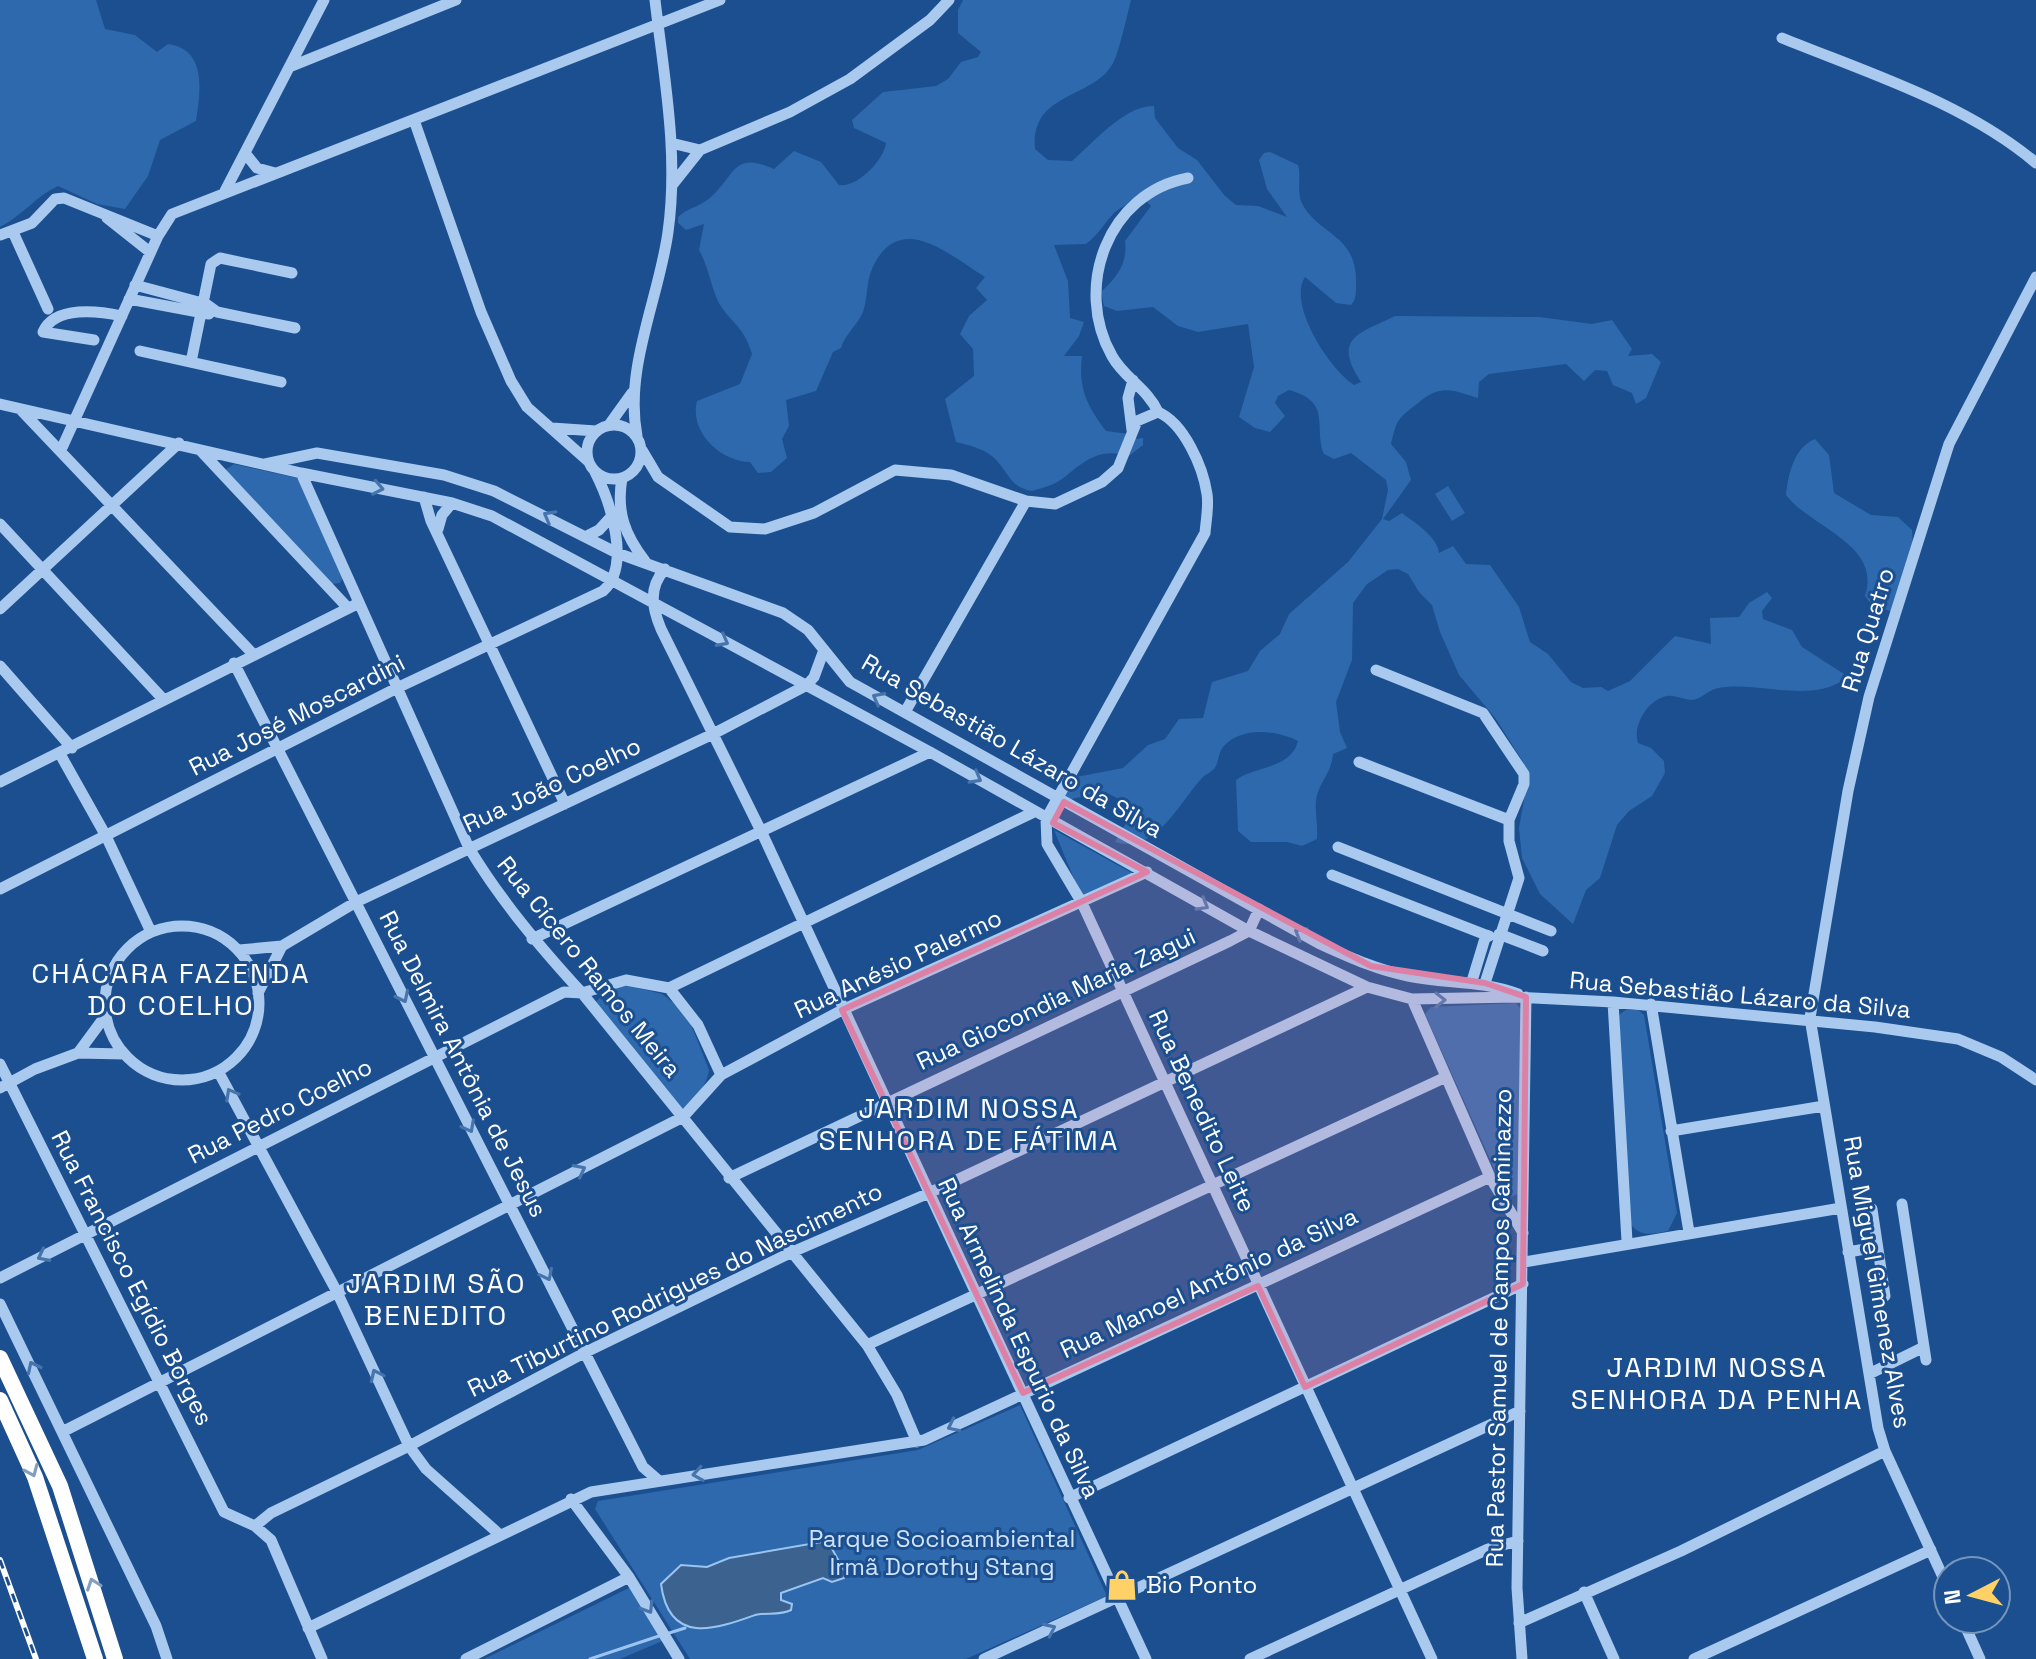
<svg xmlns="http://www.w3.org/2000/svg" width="2036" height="1659" viewBox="0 0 2036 1659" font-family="'Space Grotesk',sans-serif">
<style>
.green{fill:#2e69ad}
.water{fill:#3c6290;stroke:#9cc4f0;stroke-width:2}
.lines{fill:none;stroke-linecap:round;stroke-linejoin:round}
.stream{stroke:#9cc4f0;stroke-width:3}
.minor{stroke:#a9c9ee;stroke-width:11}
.highway{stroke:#fff;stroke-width:16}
.rail-casing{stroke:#fff;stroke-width:6}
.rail{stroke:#1b4f8f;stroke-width:3;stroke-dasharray:9;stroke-linecap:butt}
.oneway{stroke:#4674ac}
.oneway2{stroke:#829ec1}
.marked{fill:#dd80a5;fill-opacity:0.2;stroke:#dd80a5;stroke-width:6;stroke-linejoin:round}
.labels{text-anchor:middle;stroke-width:6;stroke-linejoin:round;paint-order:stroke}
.street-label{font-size:24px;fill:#fff;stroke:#1b4f8f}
.park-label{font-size:24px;fill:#cfe3fa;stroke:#1b4f8f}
.poi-label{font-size:24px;fill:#fff;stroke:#1b4f8f;text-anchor:start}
.quarter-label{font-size:28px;letter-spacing:2px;fill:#fff;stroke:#1b4f8f}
</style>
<rect width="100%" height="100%" fill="#1b4f8f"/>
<path class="green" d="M 0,0 L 96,0 L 105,29 L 135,35 L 157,52 L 168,44 C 208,49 200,94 196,121 L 160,140 L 148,176 L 125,209 L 97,204 L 58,186 C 36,196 22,216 0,227 Z
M 963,0 L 1131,0 C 1128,12 1119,52 1114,61 C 1096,100 1030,90 1035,149 L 1048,160 L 1072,161 C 1093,143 1125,105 1154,106 L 1155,118 L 1178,148 L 1197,160 L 1225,196 L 1236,205 L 1258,206 L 1287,217 L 1267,189 L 1259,160 L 1264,153 L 1270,152 L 1298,165 C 1302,179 1295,193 1304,207 C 1320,234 1357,236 1356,282 C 1356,291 1357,298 1351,305 L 1336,303 L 1305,277 C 1287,304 1330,370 1354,385 L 1361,382 C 1331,337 1361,333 1395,316 L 1539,317 L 1592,324 L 1612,320 L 1632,349 L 1628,356 L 1652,354 L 1661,362 L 1646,398 L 1636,404 L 1632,393 L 1613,385 L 1607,371 L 1595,370 L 1584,381 L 1566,364 L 1489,374 L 1479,382 L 1478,398 C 1451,390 1441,384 1418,403 C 1398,419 1397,418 1391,444 L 1406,462 L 1411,480 L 1383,519 L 1389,521 L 1402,513 C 1415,523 1437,536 1439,553 L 1453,546 L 1466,564 L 1490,565 L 1519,607 L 1530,642 L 1548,654 L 1571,682 L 1583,688 L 1601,687 L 1608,691 L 1630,681 L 1675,636 L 1711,644 L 1710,618 L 1739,617 L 1749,603 L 1767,592 L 1772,598 L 1762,611 L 1763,619 L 1792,630 L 1802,647 L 1844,674 L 1845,679 C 1810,704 1758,681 1719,688 C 1708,689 1703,699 1692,700 C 1684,700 1675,695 1667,696 C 1648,699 1632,726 1638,743 L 1651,748 L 1664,761 L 1665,773 L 1652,796 L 1629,811 L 1617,825 L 1600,878 L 1586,890 L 1573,924 L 1540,894 L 1522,858 L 1519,828 L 1527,783 L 1523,762 L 1496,719 L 1459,675 L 1440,632 L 1432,605 L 1419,592 L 1408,574 L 1398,569 L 1388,570 L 1367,584 L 1353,603 L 1352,660 L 1336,702 L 1340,732 L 1347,748 L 1333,754 C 1331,776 1318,782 1316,801 C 1315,813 1318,826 1317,839 L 1302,846 L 1287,842 L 1251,842 L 1238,831 L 1236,780 C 1255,766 1291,769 1298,741 C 1276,730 1241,726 1223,747 C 1218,753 1219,763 1214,769 C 1211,772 1207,774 1204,776 C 1180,800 1157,855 1115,842 L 1126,823 L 1121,800 L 1105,792 L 1062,801 L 1066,779 L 1123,768 L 1148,745 L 1165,739 L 1179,719 L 1203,718 L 1212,682 L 1248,671 L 1260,651 L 1280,634 L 1289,614 L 1348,562 L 1382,519 L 1388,490 L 1386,480 L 1351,453 L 1334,459 L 1324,454 C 1313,427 1333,402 1289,390 L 1278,396 L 1275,403 L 1285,416 L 1270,432 L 1255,428 L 1239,417 L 1254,367 L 1248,324 L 1198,332 L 1178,326 L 1153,307 L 1117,311 L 1104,306 L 1101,292 C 1116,278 1128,264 1125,241 L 1151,206 L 1146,201 C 1107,204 1112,224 1086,244 L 1054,245 L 1068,281 L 1070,318 L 1084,322 L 1079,336 L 1064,356 L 1082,356 C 1078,388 1087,406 1106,431 L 1129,434 L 1135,439 L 1143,438 L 1143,445 L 1129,456 C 1098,447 1085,461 1062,479 C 1054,485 1042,488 1032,491 C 1011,487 1010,476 998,462 C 987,449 972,446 956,442 L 945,399 L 974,376 L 973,349 L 960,334 L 969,316 L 987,300 L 976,288 L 985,277 C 949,255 899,208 872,269 C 866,282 868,298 863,312 C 857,326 845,334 841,348 L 833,352 L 816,391 L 786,400 L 789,426 L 782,439 L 787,458 L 771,472 L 758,473 L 750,462 C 721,462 689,432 697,401 L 740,384 L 752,354 C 743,323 727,321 717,299 C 710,282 708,266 699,250 L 704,224 L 686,230 L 678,223 L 678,217 C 687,208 702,206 712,196 C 736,174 733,151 774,169 L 794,151 L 821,162 L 839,185 C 857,188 884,160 886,143 L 854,128 L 852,120 L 883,92 L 936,86 L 948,79 L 961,62 L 978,57 L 981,52 L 958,33 L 958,10 Z
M 1815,439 L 1829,455 L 1834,493 L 1871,515 L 1898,517 L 1912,530 L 1913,550 L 1893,612 L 1872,605 L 1865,596 C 1882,544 1811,528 1786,495 C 1788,475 1794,447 1815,439 Z
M 234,464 L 297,478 L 343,577 L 340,583 L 331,584 L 225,470 Z
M 1448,486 L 1465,513 L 1452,521 L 1435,494 Z
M 1054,830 L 1132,873 L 1133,874 L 1081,896 Z
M 627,985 L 662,994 L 679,1007 L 688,1017 L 709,1070 C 707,1085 695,1101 682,1109 L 596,1002 L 605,992 Z
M 1516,1003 L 1521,1009 L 1518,1194 L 1510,1197 L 1506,1195 L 1425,1014 L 1431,1007 Z
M 1636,1008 L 1644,1015 L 1677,1213 L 1668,1231 C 1652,1234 1640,1238 1630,1223 L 1619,1015 L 1627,1009 Z
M 1020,1405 L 1107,1596 L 966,1659 L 690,1659 L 595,1509 L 598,1501 L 918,1450 Z
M 633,1586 L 667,1639 L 620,1659 L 484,1659 Z"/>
<path class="water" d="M 821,1542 L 831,1547 L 845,1572 L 844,1578 L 832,1582 L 823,1578 L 781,1593 L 781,1600 L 792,1604 L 791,1610 C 780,1616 766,1612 755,1615 C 716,1629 669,1646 661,1584 L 681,1565 L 707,1567 L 729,1558 Z"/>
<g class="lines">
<path class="stream" d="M 666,1634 L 685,1628
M 590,1659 L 659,1636"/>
<path class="minor" d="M 1782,38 C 1868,73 1965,103 2036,163
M 292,66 L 456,0
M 414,120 L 481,312 L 511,381 L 527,407 L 589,462
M 671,143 L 700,150
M 245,153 L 257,168 L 275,173
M 673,184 L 700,150 L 790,112 L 850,79 L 930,20 L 949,0
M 225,191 L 324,0
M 107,218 L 150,252
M 13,232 L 48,309
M 0,235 L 32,223 L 55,199 L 64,198 L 158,236
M 135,285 L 206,304 L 217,312 L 295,328
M 129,299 L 209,314
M 94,340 L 43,332 C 55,305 99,311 122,316
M 140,351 L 281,382
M 191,362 L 211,264 L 220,258 L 292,273
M 0,404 L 301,473 L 452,503 L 492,516 L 930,752 L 1249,931 L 1367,987 L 1412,999 L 1516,997 L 1613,1002 L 1875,1027 L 1958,1039 L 2001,1057 L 2036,1080
M 20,409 L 253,654
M 1158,412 C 1148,389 1124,378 1112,356 C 1073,287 1108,193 1188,178
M587 452a27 27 0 1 1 54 0a27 27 0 1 1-54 0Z
M 609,425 L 632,393
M 552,428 L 596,431
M 1132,430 L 1128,398 L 1133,380
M 637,436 C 624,368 659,298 668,232 C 679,154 664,77 655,0
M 61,450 L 158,236 L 172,214 L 720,0
M 200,450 L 348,608
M 642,450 L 658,477 L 730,527 L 765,529 L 814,513 L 895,470 L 951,475 L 1026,501 L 1055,504 L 1102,482 L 1118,468 L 1137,421 L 1158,412 C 1184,423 1203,467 1207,494 C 1209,506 1206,520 1205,533 L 1046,819 L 1047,844 L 1082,903 L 1432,1659
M 265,464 L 317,453 L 444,475 L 494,491 L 617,553 L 783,613 L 808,630 L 850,682 L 1320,944 C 1349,957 1377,970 1408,976 C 1446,984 1481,980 1518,994
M 301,473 L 469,848 C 501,901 540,947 582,993 L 867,1345 L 897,1395 L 917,1442
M 622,478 C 616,512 625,535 645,561
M 424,497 L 431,521 L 565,804
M 0,524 L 163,699
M 438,529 L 442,515 L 452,503
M 585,537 L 599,530 L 610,518
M 665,569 C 648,588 652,607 661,629 L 762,833 L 1146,1659
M 0,609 L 179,443
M 234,663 L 643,1467 L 658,1480
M 0,666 L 72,748
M 1376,670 L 1483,713 L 1524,774 L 1524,784 L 1509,820 L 1509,841 L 1519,878 L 1485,983
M 905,712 L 1026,501
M 60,754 L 106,836 L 151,932
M 1359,762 L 1509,820
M 0,782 L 359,603
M 1338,847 L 1551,931
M 1332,875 L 1486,935
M 0,889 L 399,687 L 603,591 C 632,566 610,501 595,472
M105 1003a77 77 0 1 1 154 0a77 77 0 1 1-154 0Z
M 1499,934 L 1543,951
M 532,939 L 930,752
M 239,950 L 282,946 L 356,902 L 713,734 L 807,685 L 814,677 L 824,650
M 1472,981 L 1486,935 L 1489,936
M 669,988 L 698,1025 L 721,1075
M 258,993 L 282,946
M 1412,999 L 1490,1177 L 1523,1233
M 1613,1002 L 1627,1241
M 1651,1004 L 1689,1232
M 78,1053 L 106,1015
M 0,1064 L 224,1512 L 255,1526 L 271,1513 L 409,1446 L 586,1352 L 790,1253 L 929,1193 L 1367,987
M 218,1071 L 337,1292 L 409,1446 L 426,1469 L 499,1534
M 0,1088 L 35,1069 L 78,1053 L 124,1054
M 1671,1131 L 1824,1106
M 729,1178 L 1230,941 L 1249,931 L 1259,909
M 1902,1204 L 1926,1360
M 1872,1209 L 1885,1296
M 1848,1252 L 1877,1247
M 1524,1262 L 1841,1208
M 0,1278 L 564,992 L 582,993 L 626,980 L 669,988 L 1034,812
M 0,1304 L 156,1626 L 167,1659
M 867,1345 L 1446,1077
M 1869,1374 L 1924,1347
M 64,1431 L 683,1117 L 721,1075 L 842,1010 L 1147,872
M 1069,1498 L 1523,1284
M 571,1499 L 629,1577 L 679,1659
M 255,1526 L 271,1540 L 322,1659
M 1948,1588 L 1885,1451 L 1878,1428 L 1810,1018 L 1848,791 L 1869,697 L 1949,444 L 2036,277
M 1584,1592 L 1614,1659
M 1962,1619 L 1980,1659
M 1519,1623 L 1681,1551 L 1885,1451
M 308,1628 L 591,1492 L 924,1440 L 1490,1177
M 466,1659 L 629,1577
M 984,1659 L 1520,1411
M 1250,1659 L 1488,1549 L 1518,1541
M 1522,1659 L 1517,1588 L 1526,997
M 1694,1659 L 1931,1550"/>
<path class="highway" d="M 0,1358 L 60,1486 L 115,1659
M 0,1400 L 35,1477 L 95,1659"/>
<defs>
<path id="rail" d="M 0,1560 L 36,1659"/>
</defs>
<use href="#rail" class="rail-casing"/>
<use href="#rail" class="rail"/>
</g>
<defs><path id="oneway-chevron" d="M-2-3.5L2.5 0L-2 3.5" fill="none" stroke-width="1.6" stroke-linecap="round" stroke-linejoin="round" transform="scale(2)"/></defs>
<g class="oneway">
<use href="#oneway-chevron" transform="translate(378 488) rotate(11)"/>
<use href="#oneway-chevron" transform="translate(549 516) rotate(-151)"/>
<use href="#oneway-chevron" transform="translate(723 641) rotate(28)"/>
<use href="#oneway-chevron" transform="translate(878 698) rotate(-152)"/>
<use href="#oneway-chevron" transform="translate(976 778) rotate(29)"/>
<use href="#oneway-chevron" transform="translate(1203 905) rotate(30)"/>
<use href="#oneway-chevron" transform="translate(1300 933) rotate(-150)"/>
<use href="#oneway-chevron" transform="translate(403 997) rotate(64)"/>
<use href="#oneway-chevron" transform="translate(1440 1000)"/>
<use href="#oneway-chevron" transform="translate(231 1094) rotate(-119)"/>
<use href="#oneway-chevron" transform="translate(469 1127) rotate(62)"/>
<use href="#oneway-chevron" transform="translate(580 1170) rotate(-27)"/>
<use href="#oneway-chevron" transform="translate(43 1256) rotate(153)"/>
<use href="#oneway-chevron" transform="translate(547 1275) rotate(63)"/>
<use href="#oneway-chevron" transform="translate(33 1367) rotate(-116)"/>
<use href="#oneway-chevron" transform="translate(376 1375) rotate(-115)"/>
<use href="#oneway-chevron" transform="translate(953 1426) rotate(154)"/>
<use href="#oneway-chevron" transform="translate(698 1474) rotate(171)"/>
<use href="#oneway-chevron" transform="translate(648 1608) rotate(58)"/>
<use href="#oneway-chevron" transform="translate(1050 1629) rotate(-25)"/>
</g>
<g class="oneway2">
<use href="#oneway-chevron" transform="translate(32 1471) rotate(67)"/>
<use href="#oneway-chevron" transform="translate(93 1584) rotate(-109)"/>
</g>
<path class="marked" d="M 1064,802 L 1371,966 L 1485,983 L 1526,997 L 1523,1284 L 1305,1387 L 1258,1286 L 1023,1393 L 842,1010 L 1147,872 L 1053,823 Z"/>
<defs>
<symbol id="shop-bare" viewBox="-9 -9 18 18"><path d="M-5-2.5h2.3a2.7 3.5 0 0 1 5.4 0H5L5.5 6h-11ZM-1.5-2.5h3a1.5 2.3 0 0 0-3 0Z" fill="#ffd166" stroke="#1b4f8f" stroke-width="2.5" paint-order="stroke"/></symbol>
</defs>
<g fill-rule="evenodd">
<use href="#shop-bare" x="1100" y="1563" width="44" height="44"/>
</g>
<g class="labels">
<g class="street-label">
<text transform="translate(1868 630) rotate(-73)" y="8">Rua Quatro</text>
<text transform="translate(297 715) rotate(-27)" y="8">Rua José Moscardini</text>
<text transform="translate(1012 746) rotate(30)" y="8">Rua Sebastião Lázaro da Silva</text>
<text transform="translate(552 785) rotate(-25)" y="8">Rua João Coelho</text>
<text transform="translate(898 964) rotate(-25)" y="8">Rua Anésio Palermo</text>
<text transform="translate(589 967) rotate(51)" y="8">Rua Cícero Ramos Meira</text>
<text transform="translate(1740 995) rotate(5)" y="8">Rua Sebastião Lázaro da Silva</text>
<text transform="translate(1056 999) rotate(-25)" y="8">Rua Giocondia Maria Zagui</text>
<text transform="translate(463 1064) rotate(63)" y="8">Rua Delmira Antônia de Jesus</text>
<text transform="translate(280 1111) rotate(-27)" y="8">Rua Pedro Coelho</text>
<text transform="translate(1202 1111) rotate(65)" y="8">Rua Benedito Leite</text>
<text transform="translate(132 1278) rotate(63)" y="8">Rua Francisco Egídio Borges</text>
<text transform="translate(1877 1282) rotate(80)" y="8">Rua Miguel Gimenez Alves</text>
<text transform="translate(1209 1283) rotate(-25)" y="8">Rua Manoel Antônio da Silva</text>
<text transform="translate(675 1290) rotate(-26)" y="8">Rua Tiburtino Rodrigues do Nascimento</text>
<text transform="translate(1499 1328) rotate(-89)" y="8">Rua Pastor Samuel de Campos Caminazzo</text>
<text transform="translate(1019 1338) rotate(65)" y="8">Rua Armelinda Espurio da Silva</text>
</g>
<g class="park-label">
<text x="942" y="1547">Parque Socioambiental<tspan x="942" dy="28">Irmã Dorothy Stang</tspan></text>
</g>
<g class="poi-label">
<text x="1146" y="1593">Bio Ponto</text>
</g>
<g class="quarter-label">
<text x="171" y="983">CHÁCARA FAZENDA<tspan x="171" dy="32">DO COELHO</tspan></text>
<text x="969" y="1118">JARDIM NOSSA<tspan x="969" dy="32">SENHORA DE FÁTIMA</tspan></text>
<text x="436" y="1293">JARDIM SÃO<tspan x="436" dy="32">BENEDITO</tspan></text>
<text x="1717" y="1377">JARDIM NOSSA<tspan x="1717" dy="32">SENHORA DA PENHA</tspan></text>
</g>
</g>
<g transform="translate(1972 1595) rotate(264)"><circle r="38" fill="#1b4f8f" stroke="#7695bc" stroke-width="2"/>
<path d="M0-6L14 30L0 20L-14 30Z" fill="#ffd166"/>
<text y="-12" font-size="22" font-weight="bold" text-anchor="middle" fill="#ffffff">N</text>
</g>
</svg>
